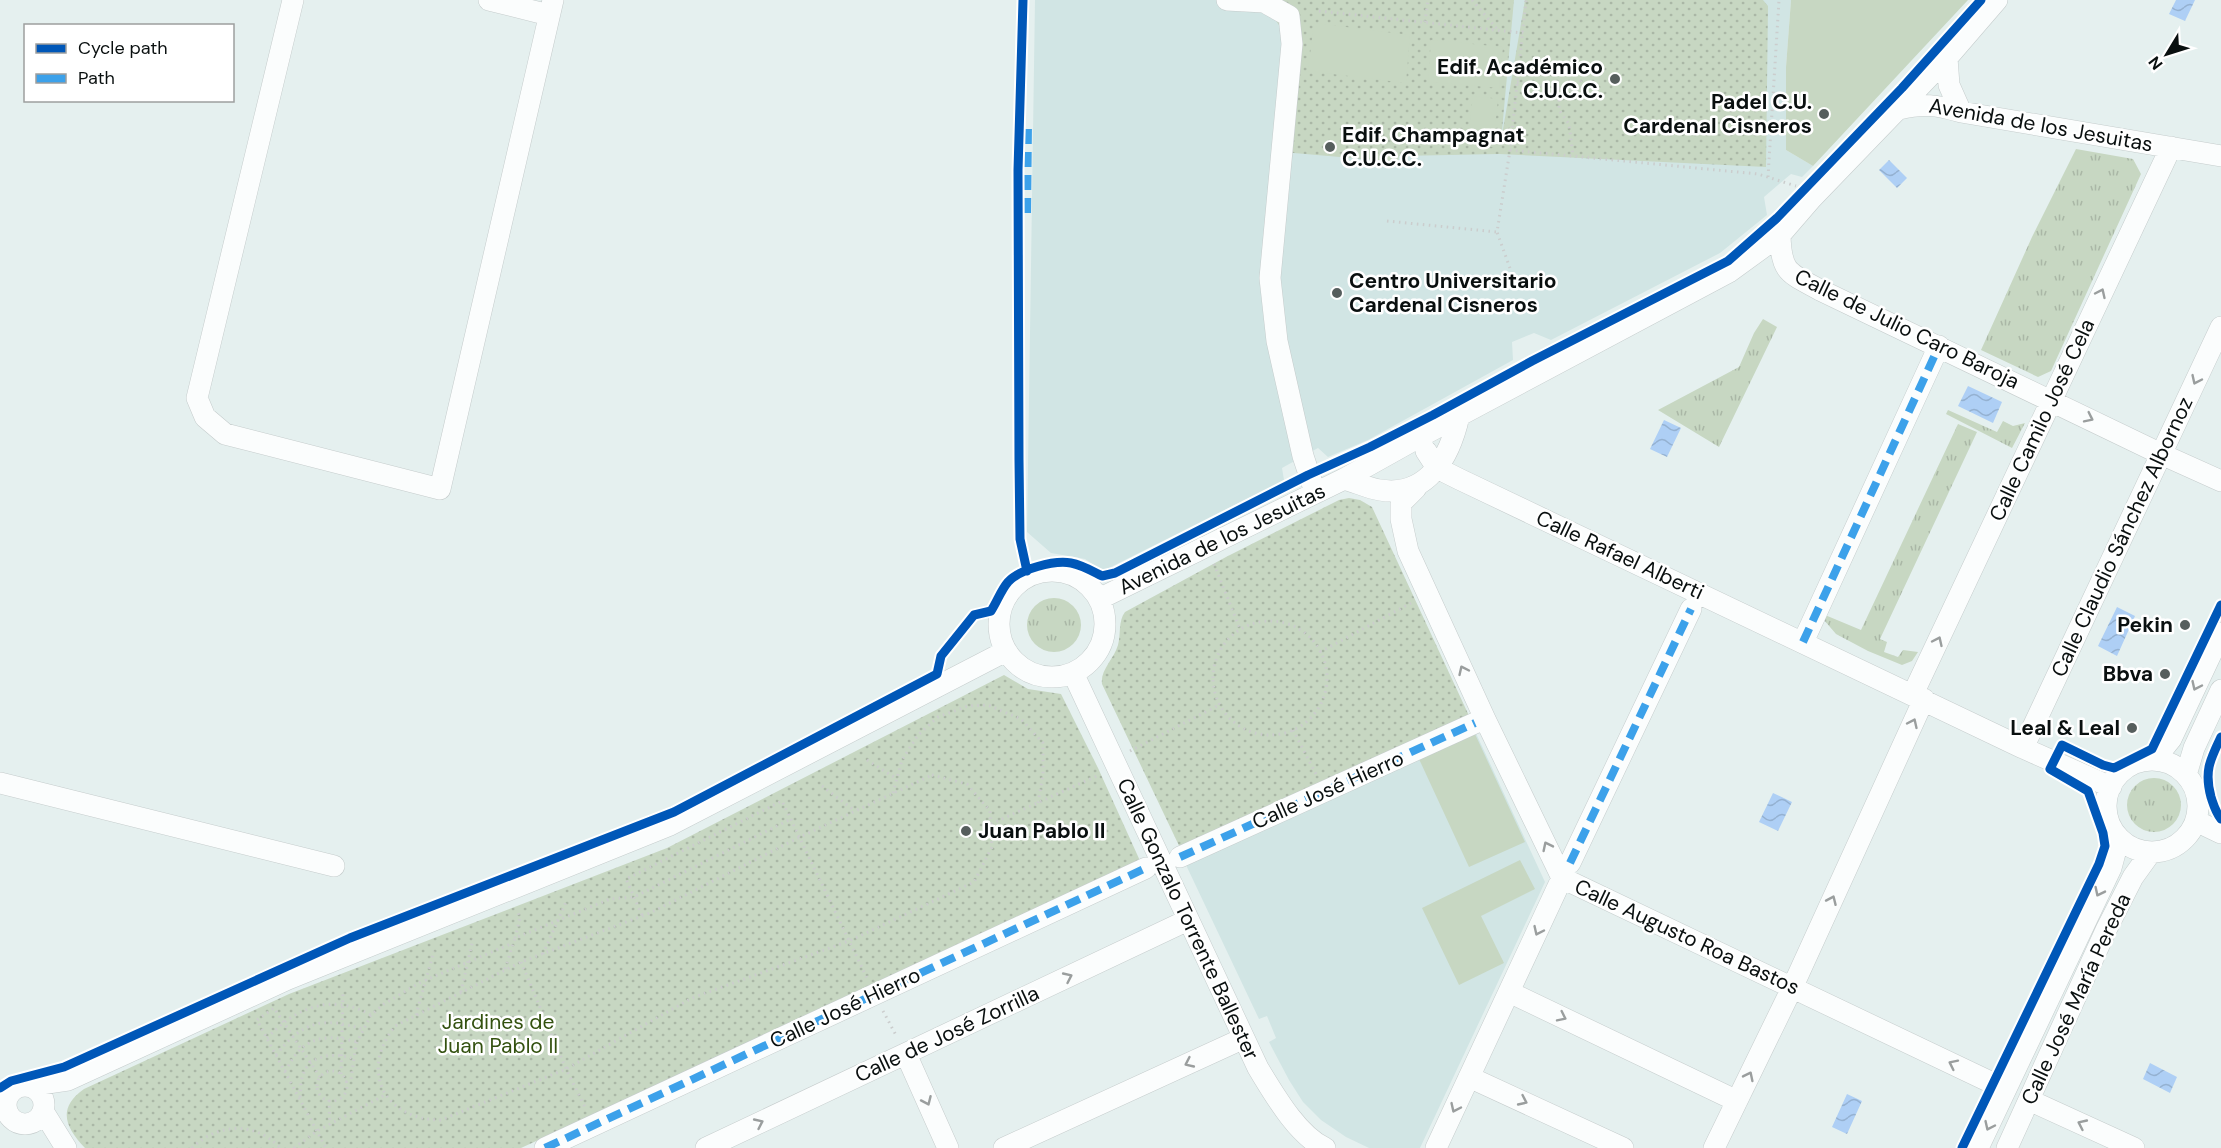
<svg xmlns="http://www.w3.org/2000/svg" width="2221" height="1148" viewBox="0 0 2221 1148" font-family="'DM Sans',sans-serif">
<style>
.built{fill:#d1e5e4}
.grass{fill:url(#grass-tufts)}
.park{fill:url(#park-dots)}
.pitch{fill:#c7d7c2}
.water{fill:url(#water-waves)}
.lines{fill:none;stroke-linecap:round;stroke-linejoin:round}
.minor-casing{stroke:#c5cccc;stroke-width:22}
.path{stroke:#cbcdcd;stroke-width:3;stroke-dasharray:1.5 4.5;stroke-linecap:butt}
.minor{stroke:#fbfdfd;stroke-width:21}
.quiet{stroke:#3ca1ea;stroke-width:8;stroke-dasharray:15 8;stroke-linecap:butt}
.cycleway-casing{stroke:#fff;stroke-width:13}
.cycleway{stroke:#0057b8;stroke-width:9}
.oneway{stroke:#9a9e9e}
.poi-dot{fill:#565e5d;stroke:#fff;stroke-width:2}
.labels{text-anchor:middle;stroke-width:5;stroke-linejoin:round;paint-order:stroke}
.poi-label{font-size:21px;font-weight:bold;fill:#090f0f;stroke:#fff;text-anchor:end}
.street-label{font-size:21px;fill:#090f0f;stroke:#fff}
.park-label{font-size:21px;fill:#33510f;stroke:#fff}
</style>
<defs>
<pattern id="grass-tufts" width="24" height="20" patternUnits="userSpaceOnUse" patternTransform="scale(1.5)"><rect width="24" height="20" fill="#c7d7c2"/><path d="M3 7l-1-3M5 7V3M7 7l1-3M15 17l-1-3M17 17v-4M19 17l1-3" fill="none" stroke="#aab7a6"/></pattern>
<pattern id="park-dots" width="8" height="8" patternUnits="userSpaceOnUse" patternTransform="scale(1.5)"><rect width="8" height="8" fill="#c7d7c2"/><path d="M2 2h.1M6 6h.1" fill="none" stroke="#aab7a6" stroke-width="1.8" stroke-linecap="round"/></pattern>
<pattern id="water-waves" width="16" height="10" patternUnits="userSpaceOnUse" patternTransform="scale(1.5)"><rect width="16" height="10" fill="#aecff5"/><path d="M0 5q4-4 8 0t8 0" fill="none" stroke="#94b1d1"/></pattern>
</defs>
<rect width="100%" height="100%" fill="#e5f0ef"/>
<path class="built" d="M 1035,0 L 1791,0 L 1786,67 L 1786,150 L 1813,166 L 1802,177 L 1791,174 L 1764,197 L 1767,215 L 1720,253 L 1551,340 L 1534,333 L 1512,342 L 1513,360 L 1368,440 L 1328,457 L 1318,448 L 1282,468 L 1284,480 L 1107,569 L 1100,569 L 1085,559 L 1051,553 L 1027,532 Z
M 1474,729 L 1545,882 L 1420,1148 L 1369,1148 L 1346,1137 L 1321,1120 L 1303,1102 L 1289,1080 L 1269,1042 L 1276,1038 L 1267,1016 L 1259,1019 L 1186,865 Z"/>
<path class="grass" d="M 2076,149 L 2133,159 L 2141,174 L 2051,371 L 2038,377 L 1981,350 L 2032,237 Z
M 1763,319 L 1777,327 L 1719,447 L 1658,410 L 1739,367 L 1754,333 Z
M 1948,410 L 1997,432 L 2003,421 L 2013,426 L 2025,423 L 2012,448 L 1946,414 Z
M 1958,424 L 1977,432 L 1880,639 L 1887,642 L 1884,652 L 1898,657 L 1903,650 L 1918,652 L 1912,661 L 1902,665 L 1868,651 L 1836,634 L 1824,620 L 1825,615 L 1861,630 Z
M1027 625a27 27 0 1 1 54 0a27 27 0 1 1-54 0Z
M2127 805a27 27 0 1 1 54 0a27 27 0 1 1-54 0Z"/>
<path class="park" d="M 1250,0 L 1514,0 L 1501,141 L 1525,0 L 1763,0 L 1768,6 L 1766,167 L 1499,154 L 1399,156 L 1398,162 L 1282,152 L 1291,44 L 1264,2 Z
M 1349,498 L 1360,500 L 1372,507 L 1471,720 L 1183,854 L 1102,684 C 1100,670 1114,659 1118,645 C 1121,634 1118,621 1125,612 L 1226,557 L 1339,500 Z
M 1004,675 L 1028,689 L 1061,694 L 1098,768 L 1141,863 L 521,1148 L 85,1148 C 65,1127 57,1108 84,1089 L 289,994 L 667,848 Z"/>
<path class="pitch" d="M 1791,0 L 1968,0 L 1813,166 L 1786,150 L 1786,67 Z
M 1314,23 L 1410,35 L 1406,83 L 1308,71 Z
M 1431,40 L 1503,47 L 1499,88 L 1428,82 Z
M 1473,96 L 1498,99 L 1493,147 L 1467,145 Z
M 1475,734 L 1525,842 L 1469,867 L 1419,759 Z
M 1520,860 L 1535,889 L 1481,916 L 1504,963 L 1459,985 L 1422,908 Z"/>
<path class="water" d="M 2176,0 L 2195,0 L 2185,21 L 2169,14 Z
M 1889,160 L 1907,178 L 1897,188 L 1879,170 Z
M 1968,386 L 2002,402 L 1993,423 L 1958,406 Z
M 1664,420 L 1681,428 L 1667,457 L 1650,449 Z
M 2117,607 L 2135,616 L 2117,656 L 2098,646 Z
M 1773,793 L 1792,802 L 1778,831 L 1759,822 Z
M 2150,1063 L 2177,1077 L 2170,1093 L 2143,1079 Z
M 1847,1094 L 1862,1101 L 1847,1134 L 1832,1127 Z"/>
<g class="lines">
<defs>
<path id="minor" d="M 293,0 L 197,398 L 205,417 L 225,434 L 440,489 L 553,0
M 489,0 L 549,15
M 1227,0 L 1264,2 L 1289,16 L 1292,44 L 1270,278 L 1277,341 L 1303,456 L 1315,492
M 1947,58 L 1949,85 L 1961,112
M 1899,109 C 1924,103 1936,105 1961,112 L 2221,156
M 1780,235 C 1781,273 1789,273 1820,290 L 2161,454 L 2221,481
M 1426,451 L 1437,468 L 1459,479 L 2023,748 L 2111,787
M 1344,479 C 1356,482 1367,488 1380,490 C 1428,498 1450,456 1459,416
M 1416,488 L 1401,503 L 1401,519 L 1408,551 L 1485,719 L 1562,878 L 2005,1089
M999 624a53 53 0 1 1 106 0a53 53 0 1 1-106 0Z
M 1099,599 L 1344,479 L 1421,436 L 1729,272 L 1780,235 L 1812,198 L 1947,58 L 1997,0
M 1803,642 L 1939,346
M 1073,673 L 1258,1068 C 1274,1094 1297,1135 1325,1148
M 1913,694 L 2171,147
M 2023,748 L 2221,327
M 2154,760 L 2171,739 L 2221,633
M2106 806a46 46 0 1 1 92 0a46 46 0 1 1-92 0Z
M 2186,775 L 2194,748 L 2221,690
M 0,783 L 334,866
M 2196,821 L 2221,833
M 1180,857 L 1475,723
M 1570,863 L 1691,609
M 1509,992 L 1737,1101
M 906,1054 L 948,1148
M 1469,1077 L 1623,1148
M 27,1086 L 68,1080 L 288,979 L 670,825 L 1006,651
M6 1105a19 19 0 1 1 38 0a19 19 0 1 1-38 0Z
M 2029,1100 L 2134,1148
M 43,1111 L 66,1148
M 545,1148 L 1146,868
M 706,1148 L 1188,920
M 1004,1148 L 1242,1039
M 1436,1148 L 1562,878
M 1714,1148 L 1793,986 L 1924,699
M 1978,1148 L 2111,868 L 2119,838
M 2007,1148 L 2106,930 L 2133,877 L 2151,852"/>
</defs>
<use href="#minor" class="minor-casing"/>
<path class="path" d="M 1472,0 L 1498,30
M 1319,11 L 1523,33
M 1425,22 L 1428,0
M 1517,82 L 1579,91 L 1581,79
M 1559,88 L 1559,110 L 1569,124 L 1573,156
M 1510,150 L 1758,174 L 1796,186
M 1768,177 L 1779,0
M 1387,221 L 1497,232
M 1516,285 L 1497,232 L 1510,150 L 1526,0
M 1214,564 L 1240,629
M1213 678a57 57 0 1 1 114 0a57 57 0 1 1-114 0Z
M 1320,652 L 1411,603
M 1293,730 L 1316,774
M 1130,751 L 1219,705
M 867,760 L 897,779
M 932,775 L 967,784 L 990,811 L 992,847 L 974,882 L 849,941 L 692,998 L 566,1069 L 441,1120 C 384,1120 359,1071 395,1026 L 521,962 L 650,913 L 800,837 Z
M 822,786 L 855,811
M 893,793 L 902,760 L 918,735 L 938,717 L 968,706 L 988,705 L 1021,719 L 1043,743 L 1043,775 L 1038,803
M 991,824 L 1099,775
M 642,915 L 626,879 L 782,801 L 867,978
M 515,938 L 520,918 L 517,909
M 543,954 L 566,902
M 521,962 L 566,1069 L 586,1109
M 505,969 L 515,938 L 610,899 L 634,897 L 791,819
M 461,992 L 473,939
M 883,1011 L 897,1037
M 416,1015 L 434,951
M 267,1038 C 296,1007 332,993 371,1015
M 276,1055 C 302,1022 322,1016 362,1029
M 285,1071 C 290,1064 295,1053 302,1048 C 318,1034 338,1037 357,1042
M317 1086a15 15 0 1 1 30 0a15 15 0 1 1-30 0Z
M 341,1074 L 343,993
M 320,1077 L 274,1008 L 257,1020 L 326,1148
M 346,1082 L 351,1079 L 356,1044 L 371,1015 L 384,1004 L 421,982 L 513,943
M 300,1097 C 301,1089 300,1080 304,1072 C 312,1054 335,1053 352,1058
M 329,1100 L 330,1125
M 192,1148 C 217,1123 256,1121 280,1148
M 294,1148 L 317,1131 L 385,1095"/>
<use href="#minor" class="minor"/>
<path class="quiet" d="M 1027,213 L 1028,123
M 1803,642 L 1939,346
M 1180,857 L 1475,723
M 1570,863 L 1691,609
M 545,1148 L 1146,868"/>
<defs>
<path id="cycleway" d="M 1023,0 L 1018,170 L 1019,460 L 1020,539 L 1027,571
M 2221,737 C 2210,760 2204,771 2211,797 C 2214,806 2215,811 2221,819
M 0,1088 L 11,1081 L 64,1067 L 350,938 L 674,812 L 937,674 L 941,656 L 974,615 L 991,611 C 997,602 1001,590 1008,582 C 1020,569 1054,560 1071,563 C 1082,565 1092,571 1102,576 L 1115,573 L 1308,475 L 1370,447 L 1433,415 L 1532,361 L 1728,261 L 1777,218 L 1902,88 L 1981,0
M 1962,1148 L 2099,864 L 2105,846 L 2103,833 L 2088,791 L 2050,769 L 2062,745 L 2103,765 L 2114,768 L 2152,749 L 2221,605"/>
</defs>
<use href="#cycleway" class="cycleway-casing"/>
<use href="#cycleway" class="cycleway"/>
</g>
<defs><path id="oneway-chevron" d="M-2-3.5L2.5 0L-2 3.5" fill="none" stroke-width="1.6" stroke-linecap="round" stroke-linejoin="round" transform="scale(1.5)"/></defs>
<g class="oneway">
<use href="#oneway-chevron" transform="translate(2101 293) rotate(-65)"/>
<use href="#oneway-chevron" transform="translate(2196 380) rotate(115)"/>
<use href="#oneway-chevron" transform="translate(2089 418) rotate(26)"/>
<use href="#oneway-chevron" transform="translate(1938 641) rotate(-65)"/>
<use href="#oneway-chevron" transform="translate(1463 670) rotate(-115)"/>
<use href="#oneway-chevron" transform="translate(2196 686) rotate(115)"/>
<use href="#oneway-chevron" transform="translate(1913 723) rotate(-65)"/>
<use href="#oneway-chevron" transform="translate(1547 846) rotate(-116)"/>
<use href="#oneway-chevron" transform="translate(2099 892) rotate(116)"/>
<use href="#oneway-chevron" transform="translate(1832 900) rotate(-66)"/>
<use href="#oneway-chevron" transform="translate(1538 931) rotate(115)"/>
<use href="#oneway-chevron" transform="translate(1068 977) rotate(-25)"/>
<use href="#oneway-chevron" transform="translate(1562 1017) rotate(26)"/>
<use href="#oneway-chevron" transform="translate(1189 1063) rotate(155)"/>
<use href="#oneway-chevron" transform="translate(1953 1064) rotate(-154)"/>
<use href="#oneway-chevron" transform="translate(1749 1076) rotate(-64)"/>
<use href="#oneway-chevron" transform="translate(927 1101) rotate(66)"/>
<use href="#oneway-chevron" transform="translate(1523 1101) rotate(25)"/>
<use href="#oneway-chevron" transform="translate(1455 1108) rotate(115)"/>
<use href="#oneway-chevron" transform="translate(759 1123) rotate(-25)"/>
<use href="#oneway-chevron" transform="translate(2082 1124) rotate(-155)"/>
<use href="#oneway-chevron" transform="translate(1989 1126) rotate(115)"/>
</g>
<g class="poi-dot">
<circle cx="1615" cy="79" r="6"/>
<circle cx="1824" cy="114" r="6"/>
<circle cx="1330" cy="147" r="6"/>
<circle cx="1337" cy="293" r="6"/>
<circle cx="2185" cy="625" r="6"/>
<circle cx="2165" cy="674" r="6"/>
<circle cx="2132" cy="728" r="6"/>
<circle cx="966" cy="831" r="6"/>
</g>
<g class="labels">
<g class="poi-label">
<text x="1603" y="74">Edif. Académico<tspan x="1603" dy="24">C.U.C.C.</tspan></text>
<text x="1812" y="109">Padel C.U.<tspan x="1812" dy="24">Cardenal Cisneros</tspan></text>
<text x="1342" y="142" text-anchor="start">Edif. Champagnat<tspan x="1342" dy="24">C.U.C.C.</tspan></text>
<text x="1349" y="288" text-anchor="start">Centro Universitario<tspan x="1349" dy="24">Cardenal Cisneros</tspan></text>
<text x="2173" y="632">Pekin</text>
<text x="2153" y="681">Bbva</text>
<text x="2120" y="735">Leal &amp; Leal</text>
<text x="978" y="838" text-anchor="start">Juan Pablo II</text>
</g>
<g class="street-label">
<text transform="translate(2041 125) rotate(10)" y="7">Avenida de los Jesuitas</text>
<text transform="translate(1907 329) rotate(26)" y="7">Calle de Julio Caro Baroja</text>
<text transform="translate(2042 420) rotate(-65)" y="7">Calle Camilo José Cela</text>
<text transform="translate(2122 537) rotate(-65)" y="7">Calle Claudio Sánchez Albornoz</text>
<text transform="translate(1222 539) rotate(-26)" y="7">Avenida de los Jesuitas</text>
<text transform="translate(1620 555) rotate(25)" y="7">Calle Rafael Alberti</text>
<text transform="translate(1328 790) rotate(-24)" y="7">Calle José Hierro</text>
<text transform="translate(1188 919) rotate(65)" y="7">Calle Gonzalo Torrente Ballester</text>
<text transform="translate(1687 937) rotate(25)" y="7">Calle Augusto Roa Bastos</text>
<text transform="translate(2076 999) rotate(-65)" y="7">Calle José María Pereda</text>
<text transform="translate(845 1008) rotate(-25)" y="7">Calle José Hierro</text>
<text transform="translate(947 1034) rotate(-25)" y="7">Calle de José Zorrilla</text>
</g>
<g class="park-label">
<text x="498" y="1029">Jardines de<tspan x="498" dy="24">Juan Pablo II</tspan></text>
</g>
</g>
<rect x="24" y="24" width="210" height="78" fill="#ffffff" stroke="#9d9f9f" stroke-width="1.5"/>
<rect x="36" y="44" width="30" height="9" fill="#0057b8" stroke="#9d9f9f" stroke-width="1.5"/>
<text x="78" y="54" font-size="18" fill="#090f0f">Cycle path</text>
<rect x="36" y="74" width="30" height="9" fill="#3ca1ea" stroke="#9d9f9f" stroke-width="1.5"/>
<text x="78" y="84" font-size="18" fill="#090f0f">Path</text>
<g transform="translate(2167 54) rotate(232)" stroke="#ffffff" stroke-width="4.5" paint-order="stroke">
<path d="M0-4.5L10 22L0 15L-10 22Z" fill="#090f0f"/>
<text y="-9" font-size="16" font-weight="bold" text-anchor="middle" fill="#090f0f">N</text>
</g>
</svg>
